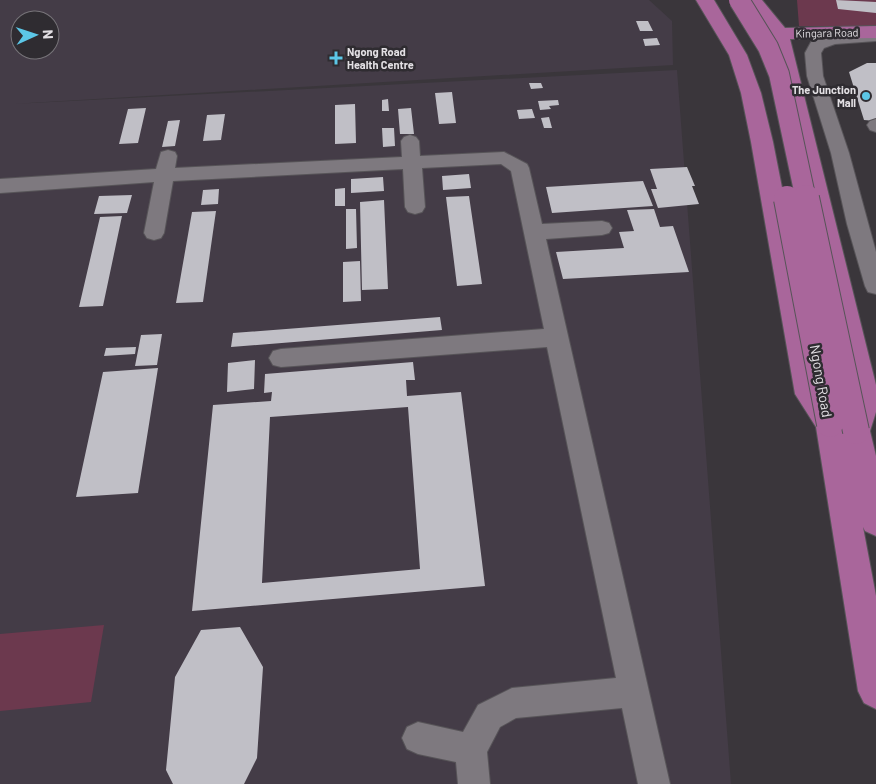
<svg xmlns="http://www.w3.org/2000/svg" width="876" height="784" viewBox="0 0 876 784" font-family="Barlow,sans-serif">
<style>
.built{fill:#443c47;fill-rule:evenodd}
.green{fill:#6c394e}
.building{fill:#c0bfc6;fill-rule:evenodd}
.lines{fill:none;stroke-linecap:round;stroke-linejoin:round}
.minor-casing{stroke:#575458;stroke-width:2}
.major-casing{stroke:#575458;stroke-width:2}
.minor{fill:#7e797f;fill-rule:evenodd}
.major{fill:#a9669b;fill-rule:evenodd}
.major-bridge-far1-casing{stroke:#575458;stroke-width:22;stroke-linecap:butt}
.major-bridge-casing{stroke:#575458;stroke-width:28;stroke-linecap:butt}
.major-bridge-far1{stroke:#a9669b;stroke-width:20}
.major-bridge{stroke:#a9669b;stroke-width:26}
.poi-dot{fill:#5cc7e7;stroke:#2f2c31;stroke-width:2}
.labels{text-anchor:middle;stroke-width:5;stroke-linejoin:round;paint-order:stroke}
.far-street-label{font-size:11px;fill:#e3e0e4;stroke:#2f2c31}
.far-poi-label{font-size:11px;font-weight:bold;fill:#e3e0e4;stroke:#2f2c31;text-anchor:start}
.street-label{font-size:14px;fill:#e3e0e4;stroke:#2f2c31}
</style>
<rect width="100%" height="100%" fill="#3a363b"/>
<path class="built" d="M 0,0 L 649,0 L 672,21 L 673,65 L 12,104 L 677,70 L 731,784 L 0,784 ZM 20,20 L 50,20 L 50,50 L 20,50 Z"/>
<path class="green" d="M 797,0 L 876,0 L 876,26 L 799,26 Z
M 104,625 L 91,702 L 0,711 L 0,634 Z"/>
<path class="building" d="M 836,0 L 876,2 L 876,13 L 838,9 Z
M 636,21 L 648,21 L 653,31 L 640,31 Z
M 657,38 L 660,45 L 645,46 L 643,39 Z
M 867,63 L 876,63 L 876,121 L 864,120 L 849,72 Z
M 529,83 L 541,83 L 543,88 L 531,89 Z
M 452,92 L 456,123 L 439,124 L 435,93 Z
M 388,99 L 389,111 L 382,111 L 382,100 Z
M 558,100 L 559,105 L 549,106 L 551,109 L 540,110 L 538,101 Z
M 355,104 L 356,143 L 335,144 L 335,105 Z
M 146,108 L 138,143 L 119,144 L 128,109 Z
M 411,108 L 414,134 L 400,134 L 398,109 Z
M 532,109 L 535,118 L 519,119 L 517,110 Z
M 225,114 L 221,140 L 203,141 L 207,115 Z
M 549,117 L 552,128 L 544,128 L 541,118 Z
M 180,120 L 175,146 L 162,147 L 168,121 Z
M 382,128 L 394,128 L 395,146 L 383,147 Z
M 687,167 L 695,186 L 692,186 L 699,204 L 658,208 L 651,189 L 657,189 L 650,169 Z
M 469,174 L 471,188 L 443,190 L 442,176 Z
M 383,177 L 384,191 L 351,193 L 351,179 Z
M 643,181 L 653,206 L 552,213 L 546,187 Z
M 345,188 L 345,206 L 335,206 L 335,189 Z
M 219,189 L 218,204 L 201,205 L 203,190 Z
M 132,195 L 127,213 L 94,214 L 99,196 Z
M 469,196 L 482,284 L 457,286 L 446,197 Z
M 384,200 L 388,289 L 362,290 L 360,202 Z
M 346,209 L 356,209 L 357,248 L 346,249 Z
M 654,209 L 660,227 L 673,226 L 689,272 L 563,279 L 556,252 L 624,248 L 619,232 L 634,231 L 627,210 Z
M 216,211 L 203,302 L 176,303 L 192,212 Z
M 122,216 L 103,306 L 79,307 L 100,217 Z
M 360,261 L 361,301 L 343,302 L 343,262 Z
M 440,317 L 442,330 L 231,347 L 233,333 Z
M 162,334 L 157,365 L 135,366 L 141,335 Z
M 136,347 L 135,354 L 104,356 L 106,348 Z
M 255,360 L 254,389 L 227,392 L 228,363 Z
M 413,362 L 415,380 L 406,380 L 407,396 L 461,392 L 485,586 L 192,611 L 213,405 L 271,401 L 272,392 L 264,393 L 265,374 ZM 408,407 L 420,569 L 262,583 L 270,417 Z
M 158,368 L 138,493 L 76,497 L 103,372 Z
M 240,627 L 263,667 L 257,758 L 244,784 L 173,784 L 166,770 L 175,677 L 201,630 Z"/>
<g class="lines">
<defs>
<path id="minor" d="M 876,31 L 876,41 L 835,44 L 824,48 L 821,53 L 823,76 L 849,153 L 876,252 L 876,294 L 868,292 L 865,286 L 847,224 L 831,153 L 807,76 L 805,53 L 811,42 L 833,34 Z
M 876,119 L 876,132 L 870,130 L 867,125 L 870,121 Z
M 410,135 L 416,137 L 419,141 L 420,156 L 504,152 L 527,164 L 529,168 L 542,224 L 602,221 L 609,223 L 612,228 L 609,233 L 602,235 L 546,239 L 670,784 L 638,784 L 622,708 L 516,718 L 500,727 L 487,752 L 490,784 L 458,784 L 456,762 L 418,754 L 407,749 L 402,738 L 407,727 L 418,722 L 463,732 L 478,705 L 512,688 L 616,678 L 547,347 L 281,367 L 273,365 L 269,358 L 273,351 L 281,349 L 544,329 L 511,171 L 501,164 L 422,168 L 425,207 L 422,212 L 415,214 L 408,212 L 405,207 L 403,169 L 173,181 L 164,233 L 161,238 L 154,240 L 147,238 L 144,233 L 154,182 L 0,193 L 0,179 L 156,169 L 161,152 L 168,150 L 175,152 L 177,156 L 175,168 L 402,157 L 401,141 L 404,137 Z"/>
<path id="major" d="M 696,0 L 714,0 L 747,55 L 761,93 L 773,142 L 822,390 L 844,424 L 852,400 L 771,39 L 756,38 L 754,34 L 756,30 L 766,28 L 744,0 L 762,0 L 785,28 L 876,26 L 876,38 L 790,39 L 876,385 L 876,412 L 870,431 L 876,456 L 876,536 L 865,531 L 863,527 L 876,596 L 876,709 L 864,703 L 858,691 L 816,427 L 795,394 L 751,142 L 741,93 L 729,55 Z"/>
</defs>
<use href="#minor" class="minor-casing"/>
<use href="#major" class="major-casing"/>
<use href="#minor" class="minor"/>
<use href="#major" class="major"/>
<defs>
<path id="major-bridge-far1" d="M 739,0 L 768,47 L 779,74 L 806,200"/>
<path id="major-bridge" d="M 806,198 L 856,431
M 787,199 L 830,424"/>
</defs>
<use href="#major-bridge-far1" class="major-bridge-far1-casing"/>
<use href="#major-bridge" class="major-bridge-casing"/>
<use href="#major-bridge-far1" class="major-bridge-far1"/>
<use href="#major-bridge" class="major-bridge"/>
</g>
<g class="poi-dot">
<path d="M333.5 50.5h5v5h5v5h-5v5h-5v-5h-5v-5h5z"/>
<circle cx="866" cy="96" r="5"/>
</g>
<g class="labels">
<g class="far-street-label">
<text transform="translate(827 33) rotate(-1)" y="4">Kingara Road</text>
</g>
<g class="far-poi-label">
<text x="347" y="56">Ngong Road<tspan x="347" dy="13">Health Centre</tspan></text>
<text x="856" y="94" text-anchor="end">The Junction<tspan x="856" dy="13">Mall</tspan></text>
</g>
<g class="street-label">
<text transform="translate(821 381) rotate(80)" y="5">Ngong Road</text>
</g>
</g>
<g transform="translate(35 35) rotate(87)"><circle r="24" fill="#2f2c31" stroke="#777479"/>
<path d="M0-4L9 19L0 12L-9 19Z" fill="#5cc7e7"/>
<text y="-8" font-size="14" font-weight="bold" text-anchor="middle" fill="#e3e0e4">N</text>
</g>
</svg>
